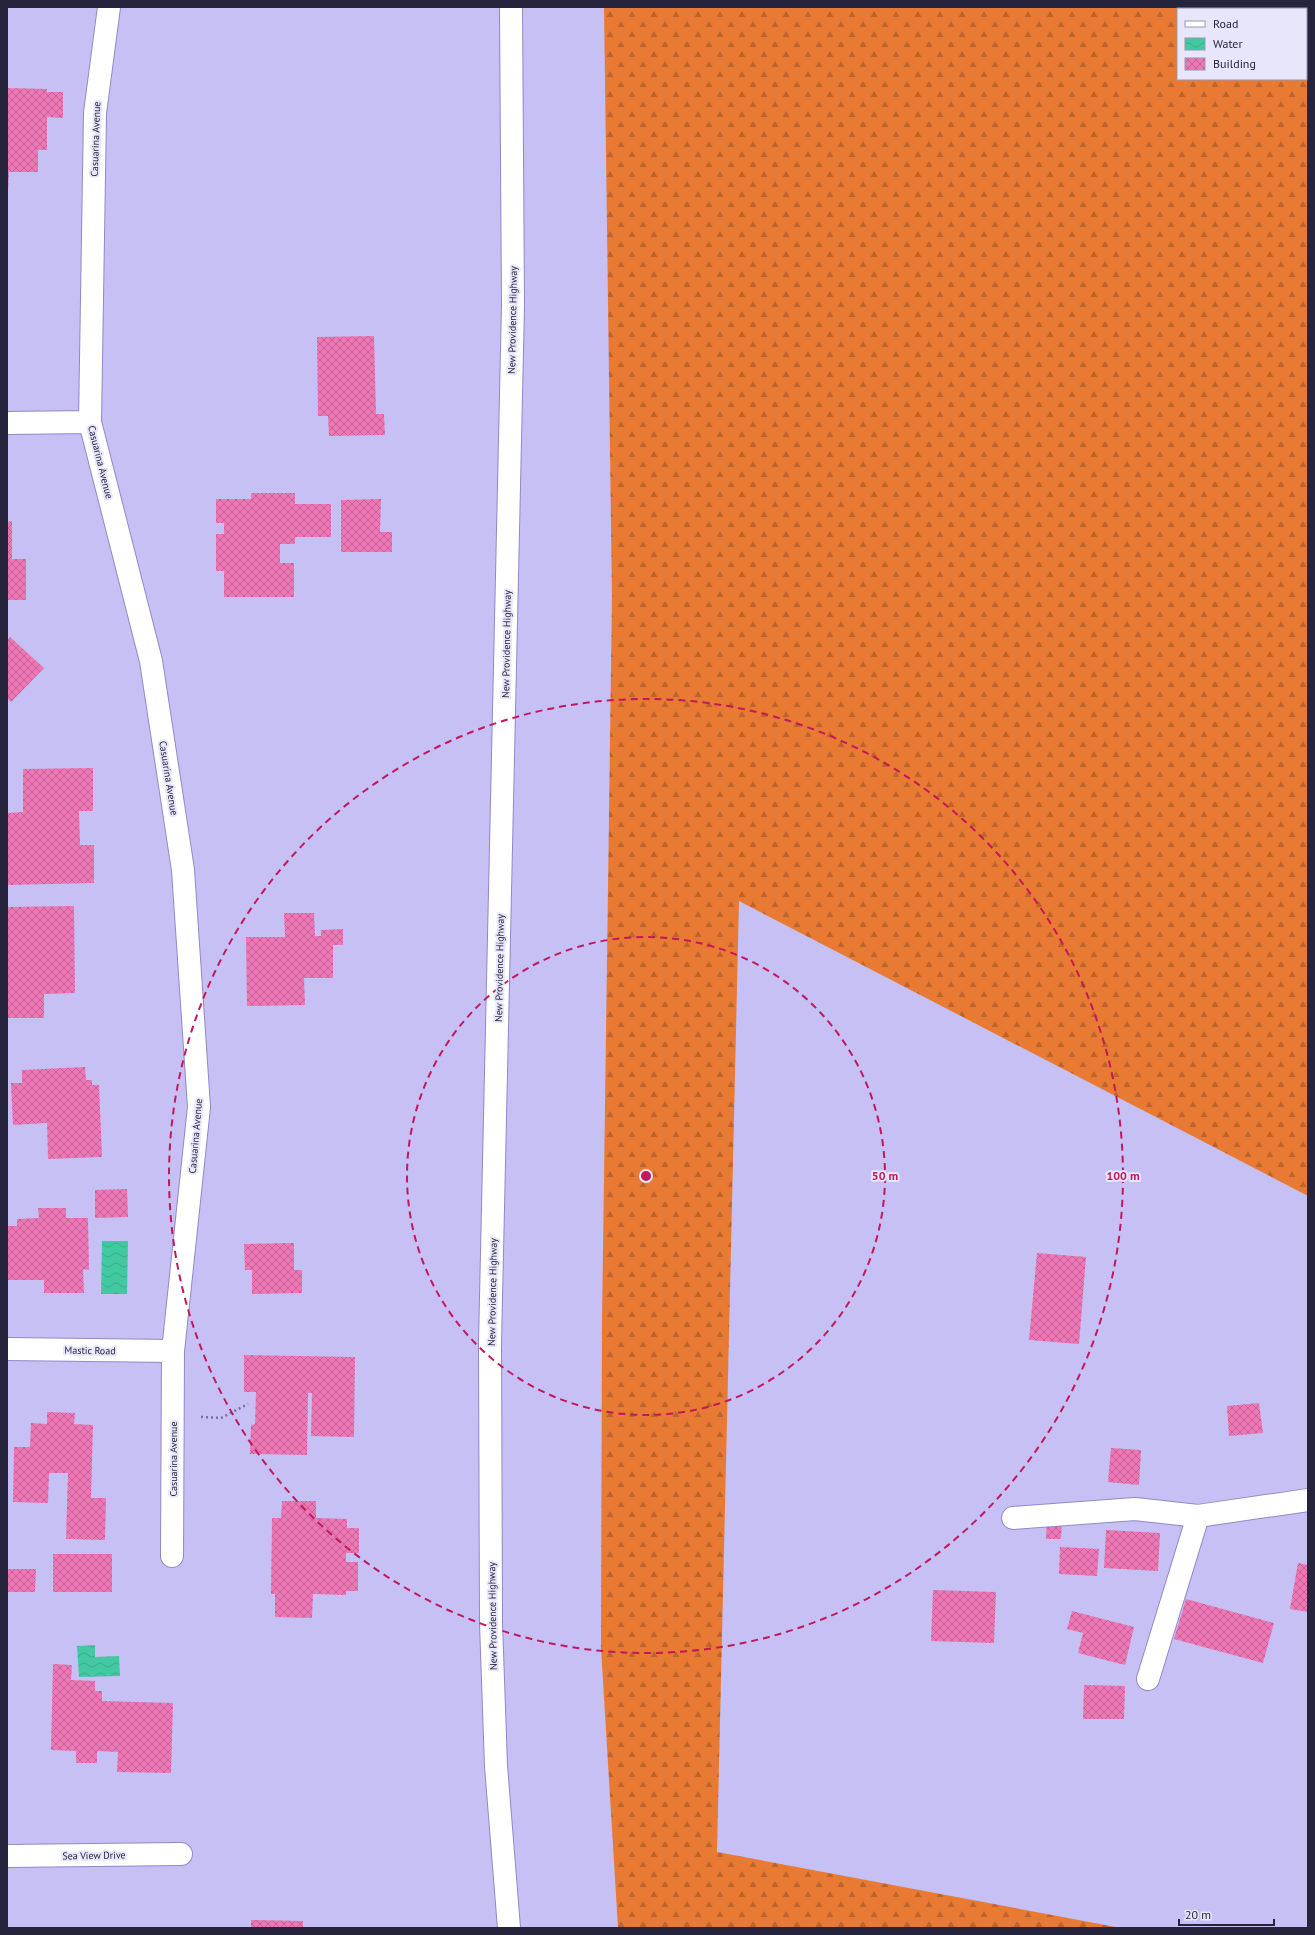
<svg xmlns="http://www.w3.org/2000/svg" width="1315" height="1935" viewBox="0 0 1315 1935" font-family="'PT Sans',sans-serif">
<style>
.forest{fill:url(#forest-firs);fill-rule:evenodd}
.water{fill:url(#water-waves)}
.building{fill:url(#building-cross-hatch)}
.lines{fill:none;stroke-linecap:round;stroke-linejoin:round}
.minor-casing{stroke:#9189c7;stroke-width:24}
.highway-casing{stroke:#9189c7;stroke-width:24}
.path{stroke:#777299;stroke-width:2.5;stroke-dasharray:2 3;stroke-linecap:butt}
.minor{stroke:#fff;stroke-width:22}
.highway{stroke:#fff;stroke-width:22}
.ring{fill:none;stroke:#c2185b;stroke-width:2;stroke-dasharray:7 5}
.labels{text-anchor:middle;stroke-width:4;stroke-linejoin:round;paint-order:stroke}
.street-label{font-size:10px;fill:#26233c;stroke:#e7e6fa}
.centre{fill:#c2185b;stroke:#e7e6fa;stroke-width:2}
.ring-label{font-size:12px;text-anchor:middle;font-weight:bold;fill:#c2185b;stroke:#e7e6fa;stroke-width:4;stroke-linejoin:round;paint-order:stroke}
</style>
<defs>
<pattern id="forest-firs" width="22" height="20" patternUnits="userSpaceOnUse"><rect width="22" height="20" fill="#e97a33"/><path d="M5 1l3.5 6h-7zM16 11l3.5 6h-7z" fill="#bd642c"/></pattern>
<pattern id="water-waves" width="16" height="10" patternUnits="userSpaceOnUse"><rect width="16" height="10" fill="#43c9a1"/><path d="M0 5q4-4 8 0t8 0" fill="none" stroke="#3bac8c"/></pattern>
<pattern id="building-cross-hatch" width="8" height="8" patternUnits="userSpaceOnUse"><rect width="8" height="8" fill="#ee77b5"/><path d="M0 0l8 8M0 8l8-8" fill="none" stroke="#c16194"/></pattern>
</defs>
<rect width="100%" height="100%" fill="#c6c0f5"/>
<path class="forest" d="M 604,7 L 1308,7 L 1308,1196 L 739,901 L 717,1852 L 1121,1928 L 618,1928 L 601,1648 L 602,1324 L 612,597 ZM 1178,9 L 1306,9 L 1306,79 L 1178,79 Z"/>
<path class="water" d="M 102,1241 L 128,1241 L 127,1294 L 101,1294 Z
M 95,1645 L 95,1657 L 119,1656 L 120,1676 L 79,1677 L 77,1646 Z"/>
<path class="building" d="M 7,88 L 47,89 L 47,92 L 63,92 L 63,118 L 47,117 L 47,150 L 38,150 L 38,172 L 9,172 L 8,192 L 7,192 Z
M 374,336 L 376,414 L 384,414 L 385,435 L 329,436 L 328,416 L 318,416 L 317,337 Z
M 251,493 L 295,493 L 295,504 L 331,504 L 331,537 L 295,537 L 295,544 L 280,544 L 280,563 L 294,563 L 294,597 L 224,597 L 224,571 L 216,571 L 216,534 L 224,534 L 224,523 L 216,523 L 216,499 L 251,499 Z
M 381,499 L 380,532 L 392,532 L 392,552 L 341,552 L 341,500 Z
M 12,521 L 12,559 L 26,559 L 26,600 L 7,600 L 7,522 Z
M 10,637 L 44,668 L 11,702 L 7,698 L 7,641 Z
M 93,768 L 93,811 L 79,811 L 80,845 L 94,845 L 94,883 L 7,885 L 7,813 L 23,812 L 23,769 Z
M 74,906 L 75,993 L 44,994 L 44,1018 L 7,1018 L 7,907 Z
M 284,913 L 314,913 L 315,936 L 321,936 L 321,930 L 343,929 L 343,945 L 333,945 L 333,978 L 304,978 L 305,1005 L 247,1006 L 246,937 L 285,937 Z
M 85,1067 L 86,1080 L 92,1080 L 92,1085 L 99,1085 L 102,1157 L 48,1159 L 47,1123 L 13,1125 L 11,1083 L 22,1083 L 22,1070 Z
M 127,1189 L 128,1217 L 95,1218 L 95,1190 Z
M 38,1208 L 66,1208 L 66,1218 L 88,1218 L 89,1270 L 83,1269 L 84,1293 L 44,1293 L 44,1280 L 7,1280 L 7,1226 L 17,1226 L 17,1219 L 39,1218 Z
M 294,1243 L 294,1270 L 302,1270 L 302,1293 L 252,1294 L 252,1270 L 245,1270 L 244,1244 Z
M 1037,1253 L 1086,1257 L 1079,1344 L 1029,1340 Z
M 244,1355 L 355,1357 L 354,1437 L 311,1436 L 312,1393 L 308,1393 L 307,1455 L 250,1454 L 251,1425 L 255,1424 L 256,1392 L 244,1392 Z
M 1259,1403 L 1263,1433 L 1229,1436 L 1227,1406 Z
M 47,1412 L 75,1413 L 74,1424 L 93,1425 L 91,1498 L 106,1498 L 105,1540 L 66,1539 L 68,1473 L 49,1473 L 48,1503 L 13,1502 L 14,1447 L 30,1447 L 31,1423 L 47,1424 Z
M 1111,1448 L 1141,1450 L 1139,1485 L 1108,1482 Z
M 282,1501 L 316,1501 L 316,1518 L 347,1519 L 347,1528 L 359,1528 L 359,1553 L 346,1553 L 346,1562 L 358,1562 L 358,1591 L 346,1591 L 346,1595 L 313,1594 L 312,1618 L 275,1617 L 275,1594 L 271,1594 L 272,1518 L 281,1518 Z
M 1047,1519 L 1062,1520 L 1061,1539 L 1046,1539 Z
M 1106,1530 L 1160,1533 L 1158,1571 L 1104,1568 Z
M 1060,1547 L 1099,1549 L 1097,1576 L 1059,1574 Z
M 53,1554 L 112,1554 L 112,1592 L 53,1592 Z
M 1298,1563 L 1308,1565 L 1308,1612 L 1290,1609 Z
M 7,1569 L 36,1569 L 35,1592 L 7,1592 Z
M 933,1590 L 996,1592 L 994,1643 L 931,1641 Z
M 1186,1599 L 1274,1623 L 1263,1663 L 1174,1639 Z
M 1072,1611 L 1134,1627 L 1125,1665 L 1078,1653 L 1083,1633 L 1067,1629 Z
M 53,1664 L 72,1665 L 71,1680 L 95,1681 L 95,1691 L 102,1691 L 102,1701 L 173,1703 L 171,1773 L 117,1772 L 118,1752 L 97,1751 L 97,1763 L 76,1763 L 76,1751 L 51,1750 Z
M 1084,1685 L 1125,1686 L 1124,1719 L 1083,1719 Z
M 251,1920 L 303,1921 L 303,1928 L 251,1928 Z"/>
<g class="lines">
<defs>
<path id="minor" d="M 109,7 L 95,113 L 90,422 L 151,661 L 183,870 L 199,1107 L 173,1351 L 172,1556
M 7,423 L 90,422
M 7,1349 L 173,1351
M 1013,1518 L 1135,1509 L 1198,1516 L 1308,1500
M 1148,1679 L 1198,1516
M 7,1856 L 181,1854"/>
<path id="highway" d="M 509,1928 L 496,1766 L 491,1623 L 490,1343 L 513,305 L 511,7"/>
</defs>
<use href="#minor" class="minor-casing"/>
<use href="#highway" class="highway-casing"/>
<path class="path" d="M 201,1417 L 221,1418 L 248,1404"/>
<use href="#minor" class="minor"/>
<use href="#highway" class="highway"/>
</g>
<g class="ring">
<circle cx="646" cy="1176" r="239"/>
<circle cx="646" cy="1176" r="477"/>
</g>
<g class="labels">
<g class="street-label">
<text transform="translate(95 139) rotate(-88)" y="4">Casuarina Avenue</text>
<text transform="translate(512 320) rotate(-89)" y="4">New Providence Highway</text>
<text transform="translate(101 462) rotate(76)" y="4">Casuarina Avenue</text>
<text transform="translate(506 644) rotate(-89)" y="4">New Providence Highway</text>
<text transform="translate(169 778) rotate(81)" y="4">Casuarina Avenue</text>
<text transform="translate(499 968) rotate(-89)" y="4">New Providence Highway</text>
<text transform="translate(195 1136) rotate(-85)" y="4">Casuarina Avenue</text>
<text transform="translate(492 1292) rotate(-89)" y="4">New Providence Highway</text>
<text transform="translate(90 1350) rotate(1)" y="4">Mastic Road</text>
<text transform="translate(173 1459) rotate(-90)" y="4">Casuarina Avenue</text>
<text transform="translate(492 1616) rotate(-91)" y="4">New Providence Highway</text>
<text transform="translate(94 1855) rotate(-1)" y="4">Sea View Drive</text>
</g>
</g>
<circle cx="646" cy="1176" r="6" class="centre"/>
<g class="ring-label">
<text x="885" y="1180">50 m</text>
<text x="1123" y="1180">100 m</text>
</g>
<rect width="1315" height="1935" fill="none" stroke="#26233c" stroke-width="16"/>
<rect x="1177" y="8" width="130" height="72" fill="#e7e6fa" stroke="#9a98ae"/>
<rect x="1185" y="21" width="20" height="6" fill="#ffffff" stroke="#9a98ae"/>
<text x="1213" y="28" font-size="12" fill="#26233c">Road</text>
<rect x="1185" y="38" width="20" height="12" fill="url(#water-waves)" stroke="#9a98ae"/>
<text x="1213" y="48" font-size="12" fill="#26233c">Water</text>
<rect x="1185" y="58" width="20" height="12" fill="url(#building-cross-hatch)" stroke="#9a98ae"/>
<text x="1213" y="68" font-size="12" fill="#26233c">Building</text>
<path d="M1179 1919v6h95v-6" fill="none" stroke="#26233c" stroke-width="2"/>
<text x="1185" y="1919" font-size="12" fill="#26233c" stroke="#e7e6fa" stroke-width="3" paint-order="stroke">20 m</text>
</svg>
